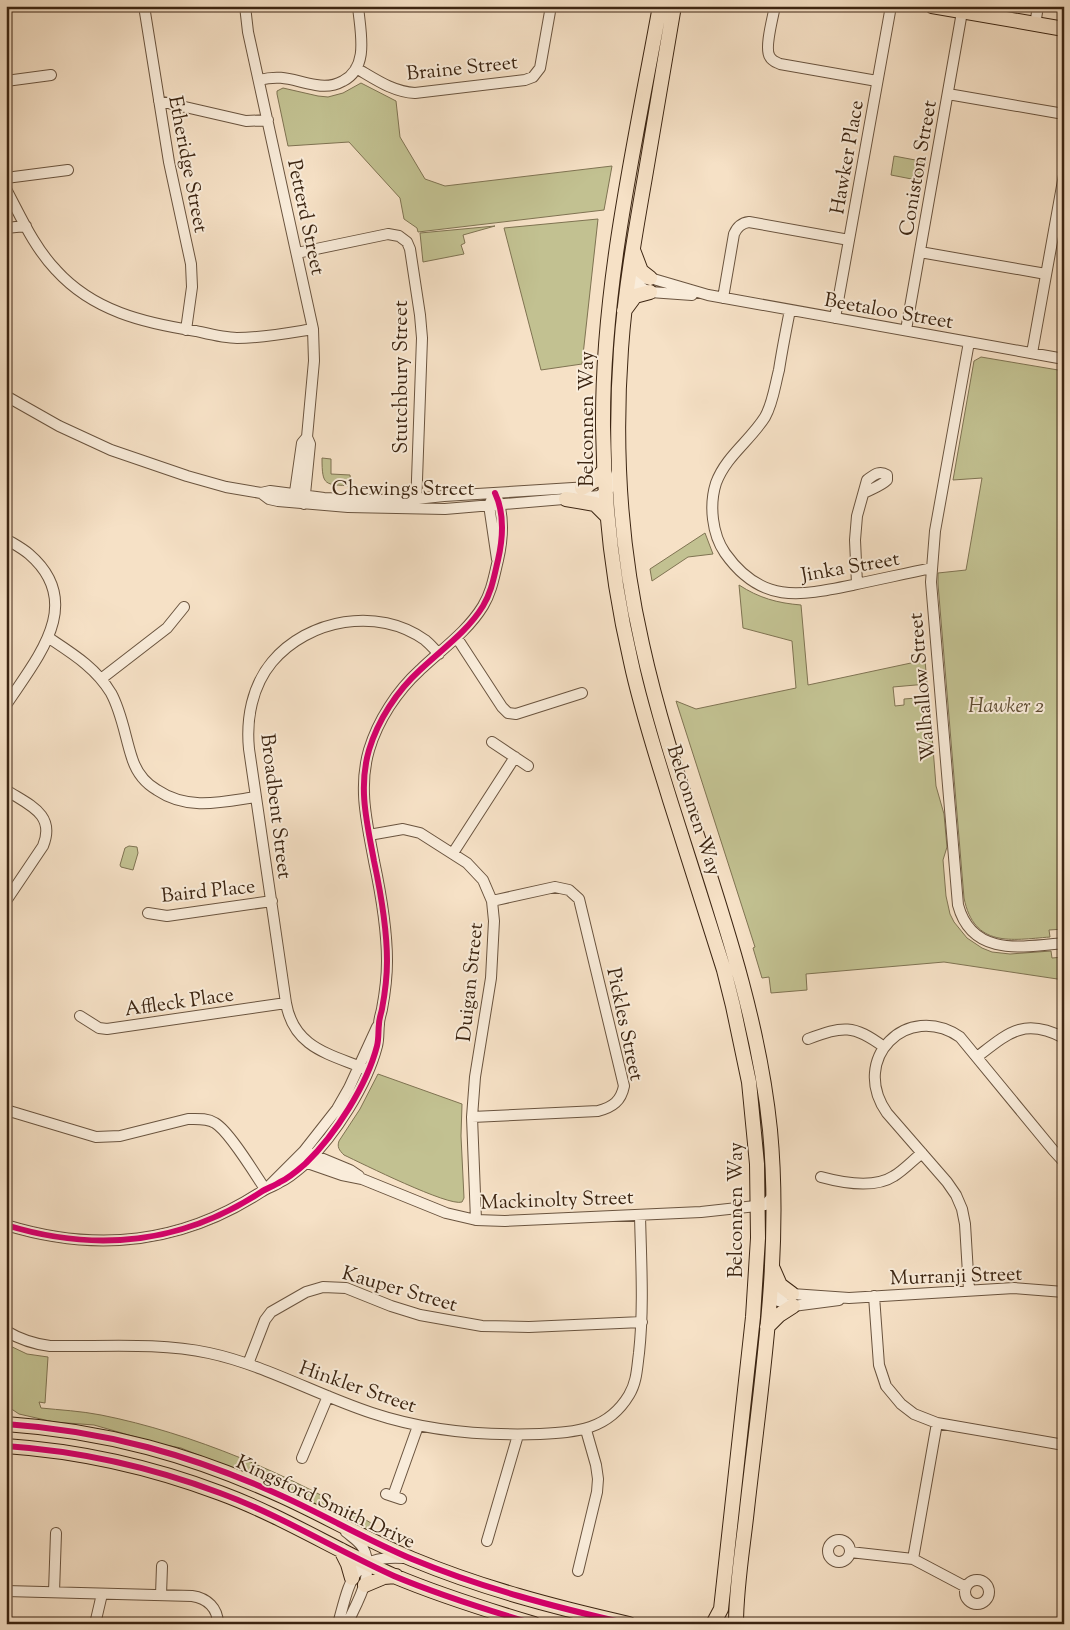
<svg xmlns="http://www.w3.org/2000/svg" width="1070" height="1630" viewBox="0 0 1070 1630" font-family="'Sorts Mill Goudy',serif">
<style>
.green{fill:#c2c191;stroke:#7f7352}
.lines{fill:none;stroke-linecap:round;stroke-linejoin:round}
.minor-casing{stroke:#6a543f;stroke-width:12}
.major-casing{stroke:#3c2512;stroke-width:16}
.minor{stroke:#f9ecda;stroke-width:10}
.major{stroke:#f6e1c6;stroke-width:14}
.cycleway-casing{stroke:#f9ecda;stroke-width:9}
.cycleway{stroke:#d6006c;stroke-width:6}
.labels{text-anchor:middle;stroke-width:4;stroke-linejoin:round;paint-order:stroke}
.street-label{font-size:20px;fill:#3c2512;stroke:#f9ecda}
.park-label{font-size:20px;font-style:italic;fill:#5e4c32;stroke:#f9ecda}
</style>
<rect width="100%" height="100%" fill="#f6e1c6"/>
<filter id="stains"><feTurbulence type="fractalNoise" baseFrequency=".004" numOctaves="4"/><feColorMatrix values="0 0 0 0 .2 0 0 0 0 .09 0 0 0 0 .02 0 0 0 .5 -.17"/></filter>
<radialGradient id="worn" r=".72"><stop offset=".6" stop-color="#630" stop-opacity="0"/><stop offset="1" stop-color="#630" stop-opacity=".3"/></radialGradient>
<path class="green" d="M 361,83 L 396,101 L 400,137 L 425,179 L 445,186 L 612,166 L 604,210 L 418,232 L 417,228 L 404,219 L 400,198 L 349,142 L 288,146 L 277,94 L 277,91 L 283,88 L 318,96 L 328,97 L 343,93 Z
M 894,156 L 926,162 L 922,181 L 891,175 Z
M 598,219 L 582,364 L 541,370 L 504,228 Z
M 495,226 L 463,235 L 465,243 L 461,245 L 464,254 L 423,262 L 420,233 Z
M 981,357 L 1064,371 L 1064,929 L 1049,930 L 1050,937 C 1011,940 974,948 964,898 L 938,584 L 938,573 L 966,570 L 982,478 L 953,480 L 974,361 Z
M 322,458 L 331,459 L 331,474 L 350,475 L 351,486 C 325,484 322,487 322,458 Z
M 705,533 L 713,554 L 688,557 L 652,581 L 650,569 Z
M 739,585 C 759,598 777,603 801,605 L 808,685 L 925,660 L 927,684 L 893,687 L 895,706 L 904,705 L 904,699 L 929,697 L 936,786 L 944,814 L 947,847 L 943,860 L 946,896 L 950,914 L 954,922 L 967,938 L 982,948 L 992,952 L 1010,954 L 1051,951 L 1052,958 L 1064,957 L 1064,980 L 944,962 L 806,974 L 807,990 L 771,993 L 769,977 L 762,978 L 753,948 L 755,947 L 676,701 L 696,709 L 796,688 L 792,641 L 743,628 Z
M 129,846 L 137,847 L 138,853 L 133,870 L 121,867 L 120,865 L 125,848 Z
M 378,1074 L 462,1104 L 461,1136 L 464,1198 L 462,1202 C 449,1207 361,1163 344,1155 C 339,1150 337,1147 339,1141 L 360,1109 Z
M 6,1344 L 27,1354 L 48,1357 L 45,1403 L 39,1402 L 41,1408 C 60,1410 81,1411 101,1415 C 192,1433 291,1475 371,1523 L 367,1530 L 269,1484 L 181,1448 L 160,1444 L 94,1425 L 54,1422 L 19,1414 L 7,1406 L 6,1402 Z"/>
<g class="lines">
<defs>
<path id="minor" d="M 144,6 L 169,162 L 191,264 L 192,287 L 186,330
M 245,6 L 248,32 L 313,329 L 314,361 L 307,437 L 310,444 L 304,504
M 775,6 C 773,17 764,49 770,57 C 772,61 776,62 780,64 L 877,81
M 1035,25 L 1038,6
M 356,68 C 375,79 393,92 415,93 L 525,80 L 533,77 L 540,68 L 551,6
M 259,80 C 283,74 293,81 316,85 C 326,87 334,86 343,81 C 370,67 360,31 358,6
M 6,81 L 51,75
M 948,94 L 1064,114
M 159,101 L 246,121 L 268,120
M 6,178 L 68,170
M 6,189 C 21,217 34,247 56,270 C 93,311 144,323 196,331 C 209,334 224,338 237,338 C 262,338 288,333 313,329
M 6,228 L 26,226
M 920,252 L 1046,274
M 297,253 L 388,234 L 399,236 L 407,242 L 410,249 L 420,315 L 422,338 L 416,508
M 628,281 L 650,278 L 708,295 L 1064,359
M 628,281 L 650,292 L 692,295
M 723,298 L 734,234 C 737,227 741,223 749,222 L 849,240
M 790,310 C 786,330 782,350 779,370 C 775,385 773,403 765,417 C 750,441 726,456 716,483 C 709,505 712,534 725,553 C 761,604 799,596 853,585 C 879,579 905,574 931,568
M 835,318 L 891,6
M 906,330 L 962,12
M 969,342 L 935,531 L 931,582 L 958,905 C 972,957 1022,947 1064,943
M 1032,353 L 1064,175
M 6,396 L 59,426 L 111,450 L 187,476 L 226,487 L 261,493 L 269,499 L 278,501 L 348,507 L 445,509 L 599,496 L 612,486 L 617,472
M 261,493 L 270,491 L 324,498 L 373,500 L 416,499 L 444,496 L 589,487
M 294,499 L 302,443 L 307,437
M 492,499 L 489,505 L 497,559
M 6,539 C 14,544 22,548 29,554 C 86,603 37,658 6,705
M 857,584 L 855,540 L 857,516 L 867,480 C 874,475 879,470 887,475 L 887,480 C 881,486 871,489 864,493
M 49,638 C 73,654 96,668 111,693 C 122,713 125,737 132,758 C 136,771 145,783 157,790 C 188,811 222,802 256,797
M 457,638 L 502,707 L 508,713 L 516,714 L 582,693
M 101,679 L 167,628 L 184,607
M 492,742 L 528,766
M 6,790 C 29,805 56,814 43,846 L 6,901
M 369,835 L 403,829 L 420,833 L 467,863 L 483,880 L 492,901 L 494,921 L 491,978 L 475,1077 L 472,1117 L 476,1220
M 453,853 L 515,757
M 148,913 L 167,916 L 272,901
M 80,1016 L 99,1028 L 107,1029 L 286,1003
M 808,1039 C 843,1026 853,1024 884,1047
M 977,1057 C 1008,1033 1024,1017 1064,1038
M 368,1070 C 331,1054 294,1049 286,1003 L 249,749 C 246,719 252,686 272,662 C 308,619 378,606 425,640 C 430,644 434,649 439,654
M 6,1110 L 96,1137 L 120,1136 L 188,1119 C 197,1119 207,1118 215,1123 C 229,1131 255,1174 265,1189
M 472,1117 L 598,1111 C 613,1107 621,1101 624,1086 L 579,899 L 569,890 L 555,887 L 492,901
M 309,1153 L 350,1170 L 359,1176
M 296,1159 L 342,1175 L 362,1179 L 446,1213 L 476,1220 L 505,1221 L 701,1212 L 765,1205 L 773,1196
M 821,1177 C 843,1183 874,1189 894,1176 C 904,1170 913,1160 922,1153
M 268,1187 L 304,1151 L 337,1109 L 349,1088 L 377,1027
M 6,1225 C 97,1253 181,1244 261,1192 C 267,1188 274,1186 280,1182 C 289,1178 298,1170 306,1163 C 335,1135 367,1085 377,1046 C 379,1038 378,1031 379,1024 C 379,1019 381,1014 382,1009 C 385,993 387,977 387,961 C 387,927 381,894 374,861 C 367,823 358,788 369,750 C 378,720 397,691 420,670 C 442,649 467,632 483,606 C 492,591 494,576 498,560 C 503,538 505,514 495,493
M 969,1290 L 965,1224 L 962,1209 L 956,1195 L 947,1182 L 887,1113 C 849,1059 907,1001 960,1037 L 1053,1150 L 1064,1162
M 874,1296 L 879,1365 L 886,1386 L 901,1404 L 914,1414 L 937,1423 L 1064,1445
M 770,1298 L 780,1295 L 792,1294 L 849,1298 L 1014,1288 L 1064,1292
M 770,1298 L 793,1306 L 839,1300
M 6,1331 C 21,1340 34,1344 50,1346 C 102,1347 158,1342 209,1353 C 265,1365 317,1395 372,1413 C 426,1431 483,1436 540,1434 C 577,1432 608,1430 629,1395 C 637,1382 637,1367 639,1353 C 644,1307 641,1261 640,1215
M 248,1364 L 265,1320 L 271,1312 L 306,1292 L 323,1287 L 346,1288 L 391,1306 L 420,1315 L 482,1326 L 529,1327 L 642,1322
M 302,1458 L 328,1396
M 386,1494 L 401,1499
M 393,1496 L 418,1426
M 346,1532 C 352,1537 359,1541 363,1548 C 376,1573 357,1602 347,1624
M828 1551a11 11 0 1 1 22 0a11 11 0 1 1-22 0Z
M 487,1541 L 518,1435
M 850,1552 L 913,1559 L 937,1423
M 913,1559 L 966,1587
M 578,1571 L 597,1492 L 598,1479 L 596,1465 L 586,1430
M965 1592a12 12 0 1 1 24 0a12 12 0 1 1-24 0Z
M 6,1591 L 192,1596 C 207,1598 218,1608 218,1624
M 54,1592 L 56,1533
M 161,1595 L 162,1566
M 95,1624 L 102,1594
M 338,1624 C 350,1581 352,1554 404,1558"/>
<path id="major" d="M 660,6 C 635,144 602,286 603,427 C 604,506 613,585 631,662 C 641,709 656,754 670,800 C 688,856 706,913 724,970 L 733,1006 L 749,1082 L 757,1164 L 758,1238 L 753,1317 L 721,1609 L 713,1624
M 674,6 C 664,63 655,120 645,177 C 635,234 625,291 621,349 C 614,447 620,548 642,644 C 678,808 753,962 770,1130 C 782,1257 761,1383 747,1509 C 743,1547 736,1586 736,1624
M 932,6 L 1064,29
M 633,250 L 641,271 L 650,278
M 624,311 L 635,296 L 650,292
M 582,488 L 596,480 L 604,470
M 566,499 L 595,504 L 607,516
M 773,1269 L 780,1285 L 792,1294
M 767,1327 L 779,1315 L 793,1306
M 6,1424 C 106,1431 192,1455 282,1496 C 326,1516 367,1540 412,1559 C 482,1588 554,1607 629,1624
M 6,1446 C 79,1451 151,1467 220,1493 C 280,1515 336,1550 394,1576 C 439,1595 487,1610 534,1624
M 341,1550 L 348,1564 L 352,1578
M 365,1585 L 384,1577 L 396,1576"/>
</defs>
<use href="#minor" class="minor-casing"/>
<use href="#major" class="major-casing"/>
<use href="#minor" class="minor"/>
<use href="#major" class="major"/>
<defs>
<path id="cycleway" d="M 6,1225 C 97,1253 181,1244 261,1192 C 267,1188 274,1186 280,1182 C 289,1178 298,1170 306,1163 C 335,1135 367,1085 377,1046 C 379,1038 378,1031 379,1024 C 379,1019 381,1014 382,1009 C 385,993 387,977 387,961 C 387,927 381,894 374,861 C 367,823 358,788 369,750 C 378,720 397,691 420,670 C 442,649 467,632 483,606 C 492,591 494,576 498,560 C 503,538 505,514 495,493
M 6,1424 C 106,1431 192,1455 282,1496 C 326,1516 367,1540 412,1559 C 482,1588 554,1607 629,1624
M 6,1446 C 79,1451 151,1467 220,1493 C 280,1515 336,1550 394,1576 C 439,1595 487,1610 534,1624"/>
</defs>
<use href="#cycleway" class="cycleway-casing"/>
<use href="#cycleway" class="cycleway"/>
</g>
<g class="labels">
<g class="street-label">
<text transform="translate(462 67) rotate(-6)" y="7">Braine Street</text>
<text transform="translate(846 157) rotate(-80)" y="7">Hawker Place</text>
<text transform="translate(189 164) rotate(79)" y="7">Etheridge Street</text>
<text transform="translate(917 168) rotate(-80)" y="7">Coniston Street</text>
<text transform="translate(307 217) rotate(78)" y="7">Petterd Street</text>
<text transform="translate(889 310) rotate(10)" y="7">Beetaloo Street</text>
<text transform="translate(400 377) rotate(-90)" y="7">Stutchbury Street</text>
<text transform="translate(586 419) rotate(-90)" y="7">Belconnen Way</text>
<text x="403" y="495">Chewings Street</text>
<text transform="translate(850 566) rotate(-10)" y="7">Jinka Street</text>
<text transform="translate(921 687) rotate(-95)" y="7">Walhallow Street</text>
<text transform="translate(277 806) rotate(83)" y="7">Broadbent Street</text>
<text transform="translate(695 810) rotate(72)" y="7">Belconnen Way</text>
<text transform="translate(208 890) rotate(-6)" y="7">Baird Place</text>
<text transform="translate(469 982) rotate(-84)" y="7">Duigan Street</text>
<text transform="translate(179 1001) rotate(-8)" y="7">Affleck Place</text>
<text transform="translate(626 1024) rotate(78)" y="7">Pickles Street</text>
<text transform="translate(557 1199) rotate(-2)" y="7">Mackinolty Street</text>
<text transform="translate(735 1210) rotate(-90)" y="7">Belconnen Way</text>
<text transform="translate(956 1275) rotate(-2)" y="7">Murranji Street</text>
<text transform="translate(400 1288) rotate(16)" y="7">Kauper Street</text>
<text transform="translate(358 1386) rotate(19)" y="7">Hinkler Street</text>
<text transform="translate(326 1501) rotate(25)" y="7">Kingsford Smith Drive</text>
</g>
<g class="park-label">
<text x="1006" y="712">Hawker 2</text>
</g>
</g>
<rect width="1070" height="1630" fill="none" stroke="#f6e1c6" stroke-width="25"/>
<rect x="8" y="8" width="1055" height="1615" fill="none" stroke="#3c2512" stroke-width="2.5"/>
<rect x="12" y="12" width="1045" height="1605" fill="none" stroke="#3c2512"/>
<rect width="100%" height="100%" filter="url(#stains)"/>
<rect width="100%" height="100%" fill="url(#worn)"/>
</svg>
